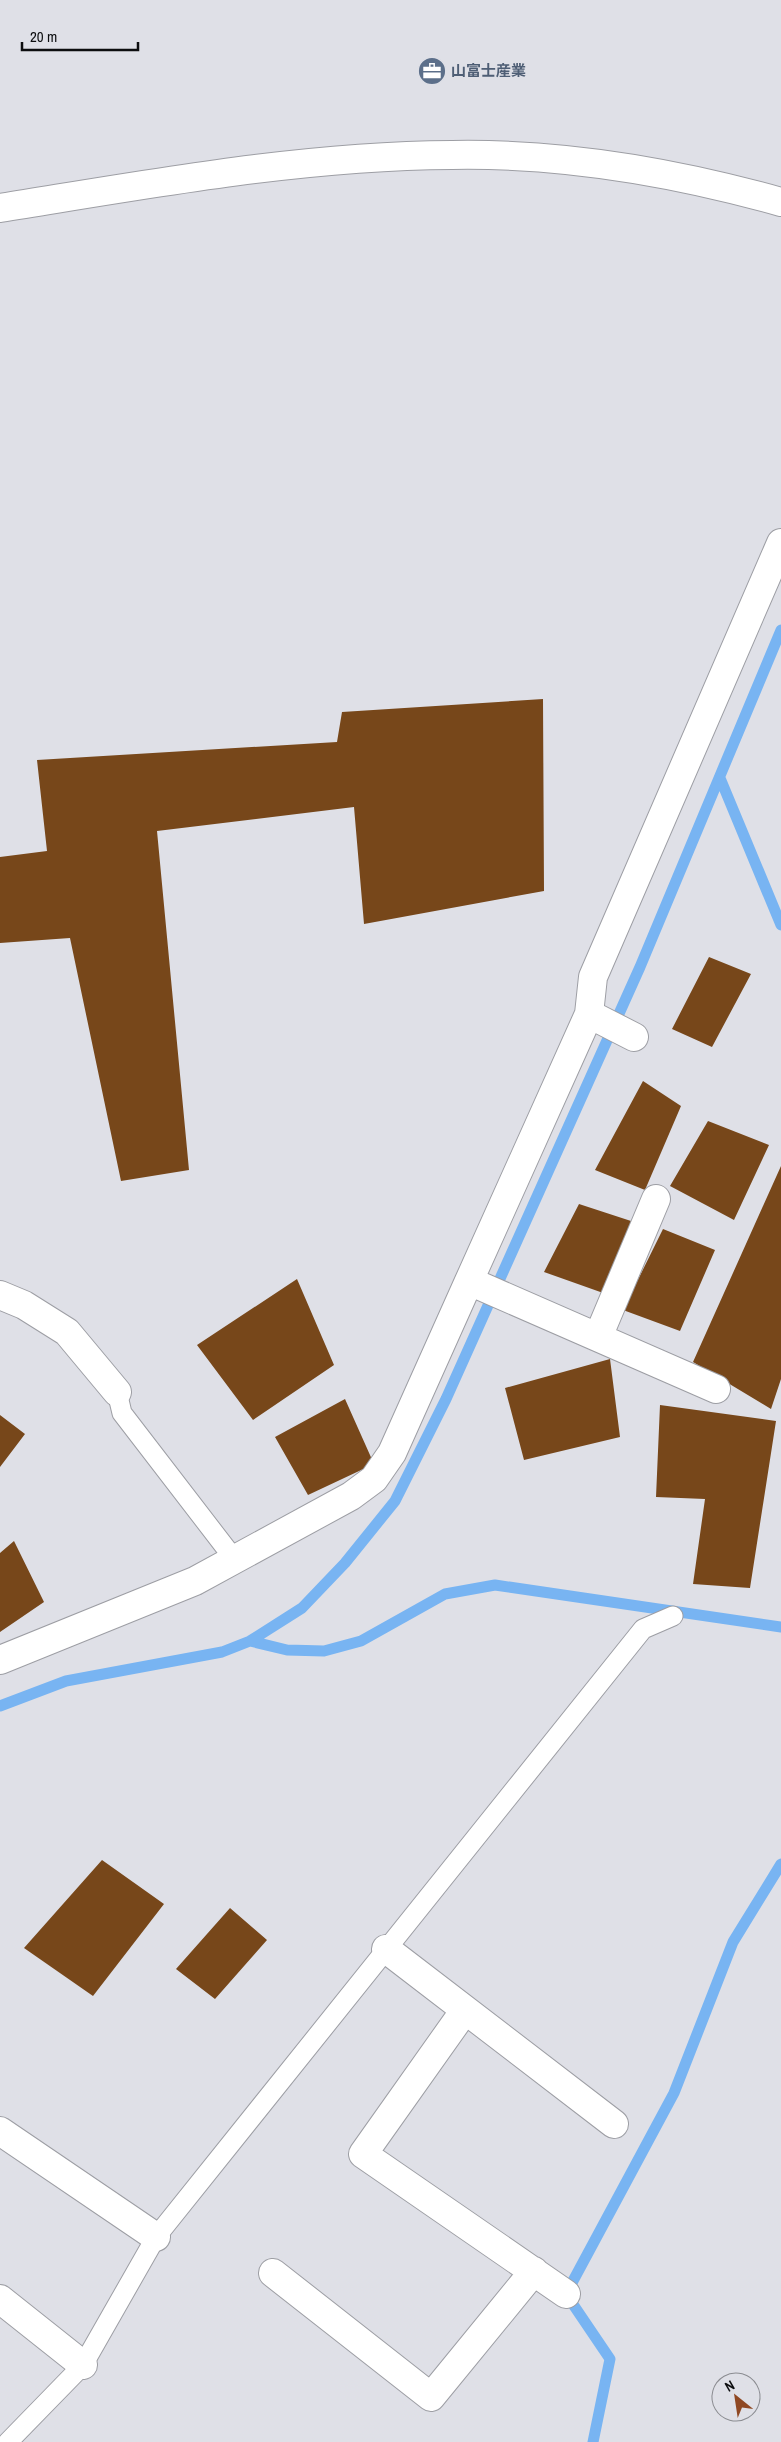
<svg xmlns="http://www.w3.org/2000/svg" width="781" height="2442" viewBox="0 0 781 2442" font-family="'Archivo Narrow','Noto Sans JP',sans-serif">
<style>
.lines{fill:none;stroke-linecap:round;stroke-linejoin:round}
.stream{stroke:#78b4f2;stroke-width:11}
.building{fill:#77471a}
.service-casing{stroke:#9d9ea4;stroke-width:21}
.minor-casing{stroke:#9d9ea4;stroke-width:30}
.service{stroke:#fff;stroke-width:19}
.minor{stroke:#fff;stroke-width:28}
.labels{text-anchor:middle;stroke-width:5;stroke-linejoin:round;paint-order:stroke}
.service-label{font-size:15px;font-weight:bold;fill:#4e5e75;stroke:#dfe0e7;text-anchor:start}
</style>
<rect width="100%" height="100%" fill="#dfe0e7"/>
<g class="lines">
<path class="stream" d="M 720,778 L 781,925
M 250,1641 L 287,1650 L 324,1651 L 361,1641 L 445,1594 L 495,1585 L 781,1627
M 0,1706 L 66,1681 L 222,1652 L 250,1641 L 302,1608 L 345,1563 L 395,1501 L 446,1399 L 640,967 L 781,630
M 593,2442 L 610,2359 L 566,2294 L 674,2093 L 733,1942 L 781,1864"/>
</g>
<path class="building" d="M 543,699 L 544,891 L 364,924 L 354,807 L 157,831 L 189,1170 L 121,1181 L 70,938 L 0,943 L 0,857 L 47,851 L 37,760 L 337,742 L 342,712 Z
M 709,957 L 751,974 L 712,1047 L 672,1029 Z
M 643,1081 L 681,1106 L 645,1190 L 595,1170 Z
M 708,1121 L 769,1145 L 734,1220 L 670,1186 Z
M 781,1166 L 781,1379 L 771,1409 L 693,1362 Z
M 579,1204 L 631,1221 L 606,1294 L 544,1272 Z
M 663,1229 L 715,1250 L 680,1331 L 623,1310 Z
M 297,1279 L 334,1365 L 253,1420 L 197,1345 Z
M 610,1359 L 620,1437 L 524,1460 L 505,1388 Z
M 345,1399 L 374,1464 L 308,1495 L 275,1437 Z
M 660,1405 L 776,1421 L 750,1588 L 693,1584 L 705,1499 L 656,1497 Z
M 0,1415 L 25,1434 L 0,1467 Z
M 14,1541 L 44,1602 L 0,1632 L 0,1553 Z
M 102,1860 L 164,1904 L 93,1996 L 24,1948 Z
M 230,1908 L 267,1940 L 215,1999 L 176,1969 Z"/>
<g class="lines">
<defs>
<path id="service" d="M 117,1392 L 122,1413 L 235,1560
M 8,2442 L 83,2365 L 156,2237 L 643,1629 L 673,1616"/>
<path id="minor" d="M 0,208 C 150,184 300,156 452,155 C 564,153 674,172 781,202
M 589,1014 L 469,1281 L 716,1389
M 634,1037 L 589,1014 L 593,977 L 781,543
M 0,1295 L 24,1305 L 67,1332 L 117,1392
M 598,1337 L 656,1199
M 0,1660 L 195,1581 L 351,1496 L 374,1479 L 392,1453 L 469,1281
M 386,1949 L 614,2124
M 465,2010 L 363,2154 L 566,2294
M 0,2131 L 156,2237
M 273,2273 L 431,2397 L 534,2271
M 0,2299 L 83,2365"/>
</defs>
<use href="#service" class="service-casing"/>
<use href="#minor" class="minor-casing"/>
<use href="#service" class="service"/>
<use href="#minor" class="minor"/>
</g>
<defs>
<symbol id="office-disc" viewBox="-11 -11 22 22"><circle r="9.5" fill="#5c6f8a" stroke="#dfe0e7"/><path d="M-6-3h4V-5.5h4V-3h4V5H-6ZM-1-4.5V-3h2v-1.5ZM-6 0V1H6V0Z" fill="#fff"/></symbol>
</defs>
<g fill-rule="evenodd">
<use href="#office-disc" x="416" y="55" width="32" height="32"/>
</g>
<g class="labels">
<g class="service-label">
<text x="451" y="76">山富士産業</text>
</g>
</g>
<g transform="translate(736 2397) rotate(330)"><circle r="24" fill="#dfe0e7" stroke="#8b8c91"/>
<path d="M0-4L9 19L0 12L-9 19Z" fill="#8f4823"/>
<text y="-8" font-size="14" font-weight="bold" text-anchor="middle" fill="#0c0d0f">N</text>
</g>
<path d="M22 42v8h116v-8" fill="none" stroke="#0c0d0f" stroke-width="2.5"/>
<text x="30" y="42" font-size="15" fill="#0c0d0f" stroke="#dfe0e7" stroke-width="4" paint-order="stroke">20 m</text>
</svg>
